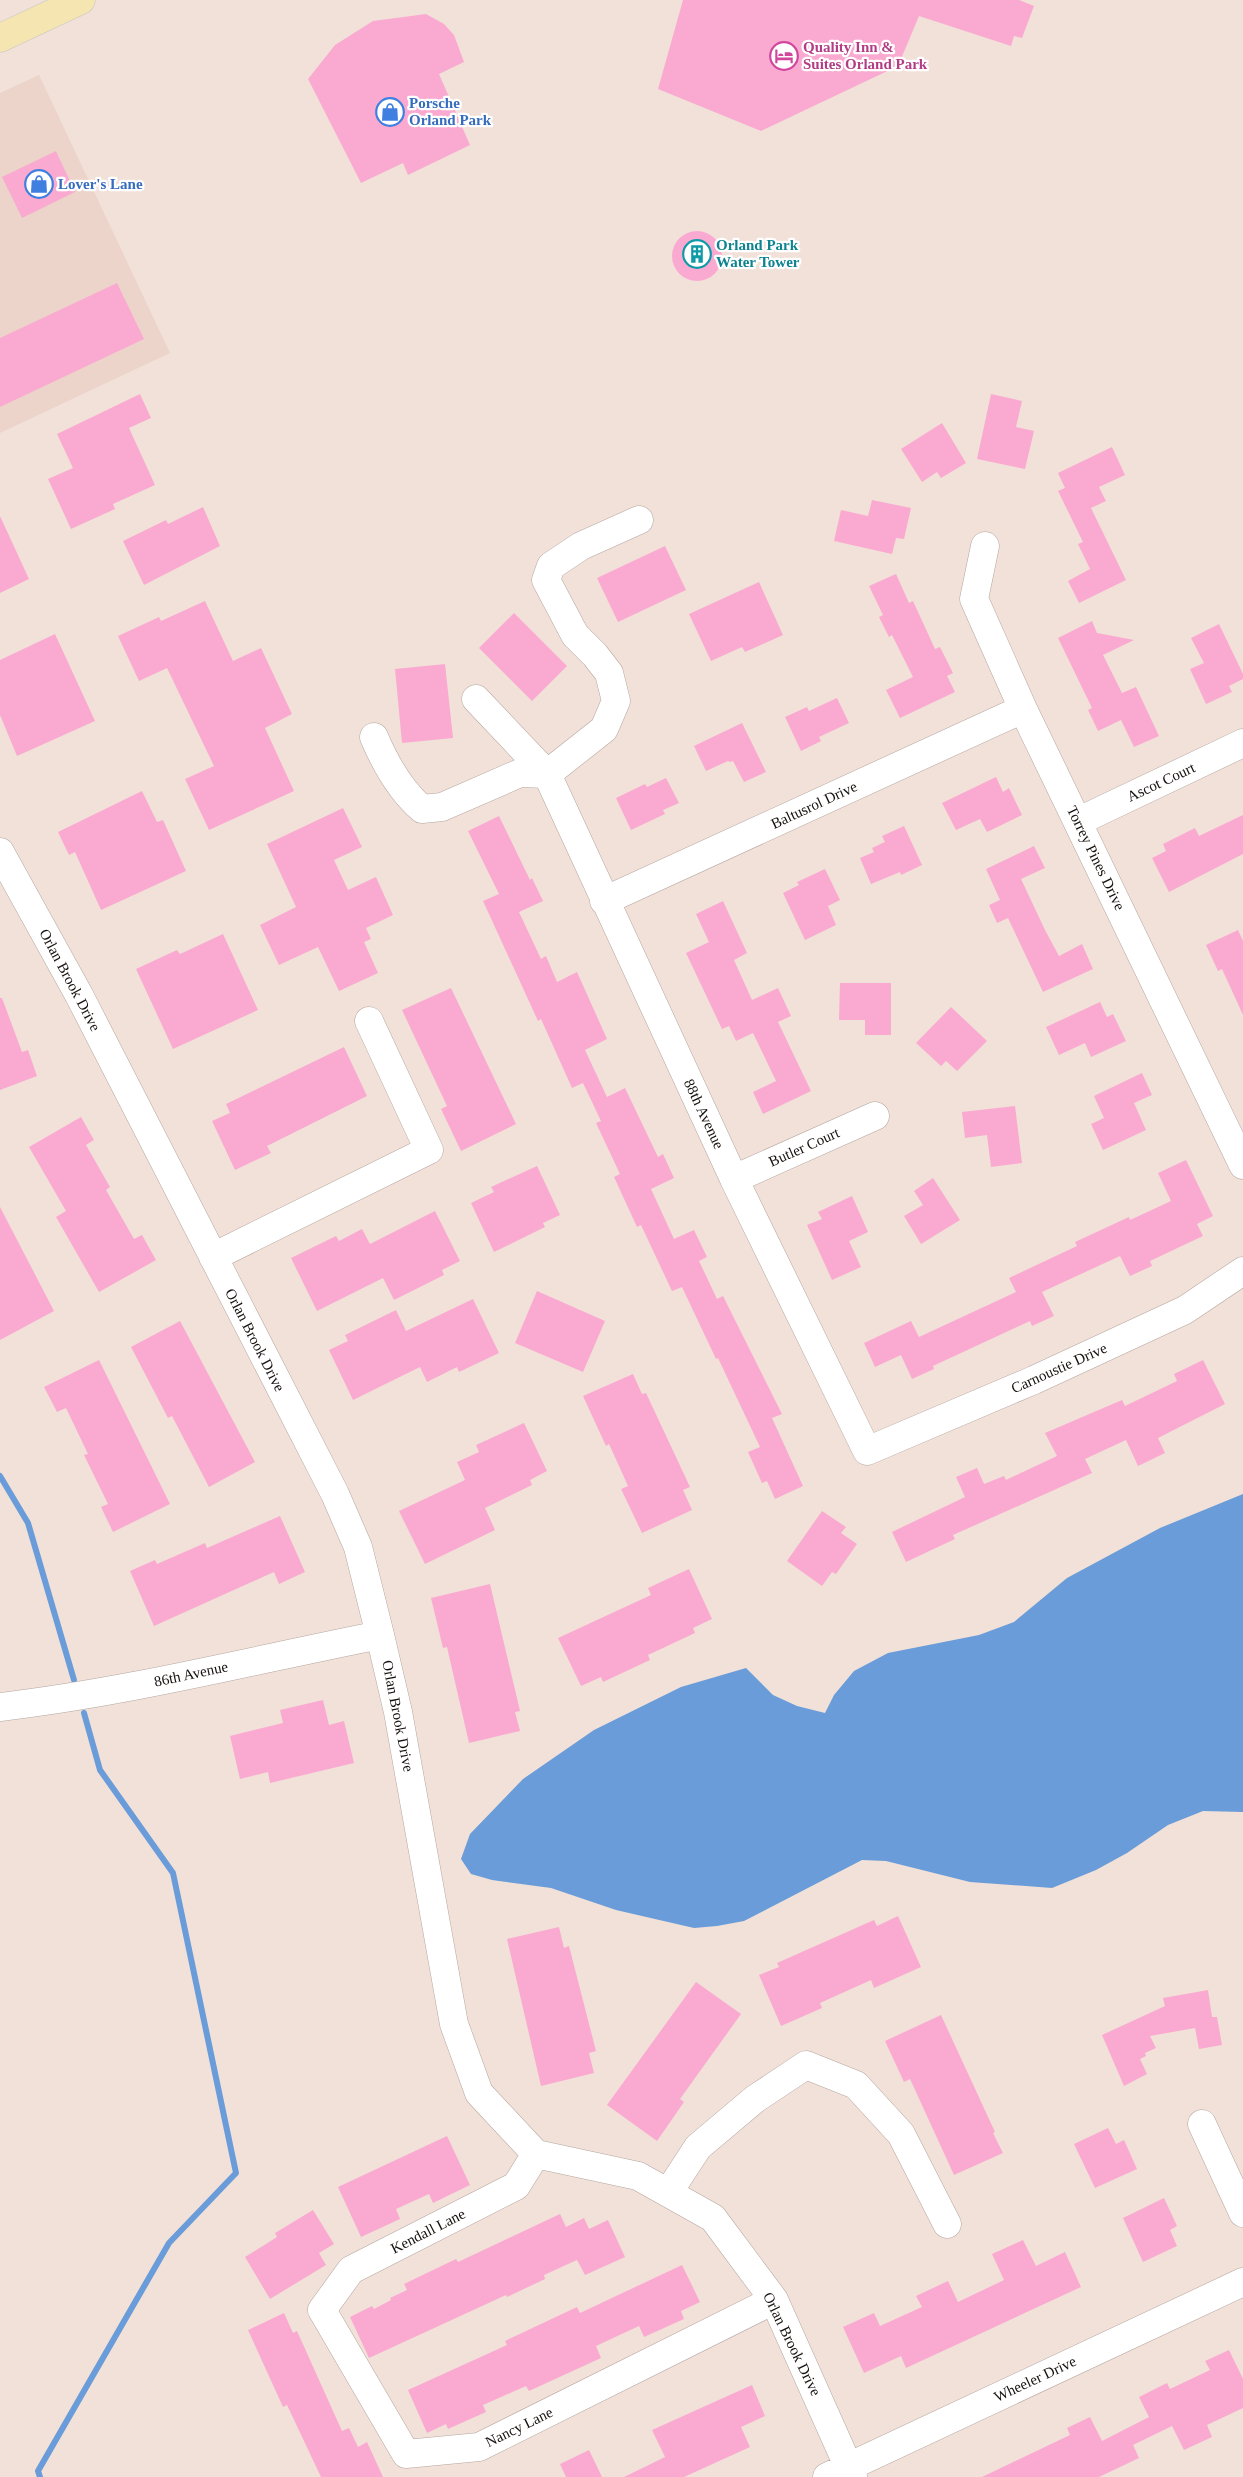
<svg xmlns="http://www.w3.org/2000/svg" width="1243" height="2477" viewBox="0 0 1243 2477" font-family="'Times New Roman',serif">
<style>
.built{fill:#ecd4ca}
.water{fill:#699cd8}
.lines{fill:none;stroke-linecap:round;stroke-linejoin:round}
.stream{stroke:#699cd8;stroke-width:6}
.building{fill:#faaad0}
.minor-casing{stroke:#b5a69f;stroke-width:29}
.major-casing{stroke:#c7c6c5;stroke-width:29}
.minor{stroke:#fff;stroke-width:28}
.major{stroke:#f5e5b0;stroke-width:28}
.labels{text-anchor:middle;stroke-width:4.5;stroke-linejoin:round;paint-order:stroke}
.hotel-label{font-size:15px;font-weight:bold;fill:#b23c85;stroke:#fff;text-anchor:start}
.shop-label{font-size:15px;font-weight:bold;fill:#366cbe;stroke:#fff;text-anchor:start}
.culture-label{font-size:15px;font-weight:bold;fill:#0d838f;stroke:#fff;text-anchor:start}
.street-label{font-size:15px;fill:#16100e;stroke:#fff}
</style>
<rect width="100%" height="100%" fill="#f1e1d9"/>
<path class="built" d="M 39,75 L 170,353 L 0,433 L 0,93 Z"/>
<path class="water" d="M 1243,1494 L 1243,1812 L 1203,1811 L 1168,1825 L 1127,1853 L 1096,1870 L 1052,1888 L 970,1882 L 886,1861 L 862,1860 L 744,1921 L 717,1926 L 694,1928 L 616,1910 L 551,1888 L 492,1880 L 471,1874 L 461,1859 L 470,1834 L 523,1779 L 594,1730 L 681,1687 L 746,1668 L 773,1695 L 797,1706 L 825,1713 L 834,1695 L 854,1671 L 888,1653 L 979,1635 L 1014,1622 L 1067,1578 L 1160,1528 Z"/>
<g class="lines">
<path class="stream" d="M 0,1476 L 28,1523 L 74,1680
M 40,2477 L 38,2471 L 169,2243 L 236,2173 L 173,1873 L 100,1770 L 84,1713"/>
</g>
<path class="building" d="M 683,0 L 1019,0 L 1034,6 L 1022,38 L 1014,36 L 1011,46 L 919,16 L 898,66 L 761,131 L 658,89 Z
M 426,14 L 444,24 L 454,35 L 464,62 L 439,74 L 470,145 L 408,175 L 403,163 L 361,183 L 308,79 L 335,45 L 373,21 Z
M 56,151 L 75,192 L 22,218 L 2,177 Z
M672 256a25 25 0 1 1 50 0a25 25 0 1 1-50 0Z
M 117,283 L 144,339 L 0,407 L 0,338 Z
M 140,394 L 151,418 L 129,428 L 155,485 L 113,504 L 115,509 L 71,529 L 48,479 L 73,468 L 57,434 Z
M 991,394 L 1022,401 L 1016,427 L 1034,431 L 1025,469 L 977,459 Z
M 942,423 L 966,463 L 941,478 L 937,472 L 922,482 L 901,449 Z
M 1112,447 L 1125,475 L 1099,487 L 1106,501 L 1091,508 L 1126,580 L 1079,603 L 1068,581 L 1090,569 L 1078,544 L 1083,542 L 1058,491 L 1065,488 L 1058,473 Z
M 872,500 L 911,508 L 904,539 L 896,538 L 892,554 L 834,541 L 841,510 L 868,516 Z
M 203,507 L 220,546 L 144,585 L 123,541 L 166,520 L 168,524 Z
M 0,516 L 29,579 L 0,593 Z
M 665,546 L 686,590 L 618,622 L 597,578 Z
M 896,574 L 909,603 L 913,601 L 935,649 L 940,647 L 953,673 L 947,676 L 955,692 L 900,718 L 886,690 L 913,677 L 892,635 L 889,637 L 879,617 L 883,615 L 869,586 Z
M 759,582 L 783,635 L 745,652 L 742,647 L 711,661 L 689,614 Z
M 205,601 L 233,661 L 261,648 L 292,714 L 265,728 L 294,791 L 209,830 L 185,779 L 214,766 L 167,668 L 139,681 L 118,636 L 159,617 L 161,621 Z
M 514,613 L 567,666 L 532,701 L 479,648 Z
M 1092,621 L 1097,633 L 1134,640 L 1103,655 L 1122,693 L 1136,687 L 1159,736 L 1134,747 L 1121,720 L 1098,731 L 1088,710 L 1092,708 L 1058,638 Z
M 1219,624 L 1243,674 L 1243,679 L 1229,686 L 1232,692 L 1206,704 L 1190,669 L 1204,663 L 1191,638 Z
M 55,634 L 95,721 L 17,756 L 0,715 L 0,660 Z
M 445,664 L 453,738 L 402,743 L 395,669 Z
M 837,698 L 849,723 L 819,737 L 821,741 L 801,751 L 785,717 L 807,707 L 809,711 Z
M 742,723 L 766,772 L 744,782 L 733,761 L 730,762 L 728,761 L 706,771 L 694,746 Z
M 996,777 L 1003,792 L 1009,788 L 1022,815 L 987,832 L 980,819 L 956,830 L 942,803 Z
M 666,778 L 679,803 L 663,810 L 665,814 L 631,830 L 616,798 L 645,784 L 647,787 Z
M 142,791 L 157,822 L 163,820 L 186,871 L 101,910 L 75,852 L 69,855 L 58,832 Z
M 343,808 L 362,847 L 334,860 L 348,890 L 376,877 L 393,915 L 366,928 L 371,939 L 364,942 L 378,973 L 339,991 L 318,947 L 279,965 L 260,925 L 296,907 L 267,844 Z
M 1243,815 L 1243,854 L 1169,892 L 1152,858 L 1166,851 L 1163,844 L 1195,828 L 1199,836 Z
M 499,816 L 530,880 L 532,878 L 543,901 L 519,912 L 541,959 L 546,956 L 557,982 L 577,972 L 607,1039 L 585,1050 L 607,1097 L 625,1088 L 658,1157 L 663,1154 L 674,1178 L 651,1189 L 674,1239 L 694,1230 L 707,1257 L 699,1261 L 717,1299 L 723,1296 L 782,1414 L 772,1418 L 803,1486 L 775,1499 L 767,1481 L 762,1483 L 748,1452 L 760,1447 L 718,1358 L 716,1359 L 682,1287 L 672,1291 L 641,1225 L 637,1227 L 614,1177 L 620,1174 L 596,1123 L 601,1121 L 583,1083 L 572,1088 L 541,1019 L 538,1021 L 483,901 L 499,894 L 468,831 Z
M 904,826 L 922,865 L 901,875 L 900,872 L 871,884 L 860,858 L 874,852 L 872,848 L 885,842 L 882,836 Z
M 1034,846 L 1045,868 L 1021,879 L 1045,930 L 1059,956 L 1082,944 L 1093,969 L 1043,992 L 1008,918 L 997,923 L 989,905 L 1000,900 L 986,869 Z
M 825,869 L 840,900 L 828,906 L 836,925 L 805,940 L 783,893 L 799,885 L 797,882 Z
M 723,901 L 747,953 L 734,960 L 752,1000 L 778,988 L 791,1016 L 778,1022 L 811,1091 L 763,1114 L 753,1092 L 776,1081 L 753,1033 L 736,1041 L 729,1026 L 722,1029 L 686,953 L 709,942 L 696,914 Z
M 1238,930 L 1243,941 L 1243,1015 L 1222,969 L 1218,971 L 1206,945 Z
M 223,934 L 258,1010 L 173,1049 L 136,969 L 177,950 L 180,954 Z
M 840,983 L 891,983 L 891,1035 L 865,1035 L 865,1020 L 839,1020 Z
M 451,988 L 516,1124 L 461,1151 L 441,1109 L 447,1106 L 402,1010 Z
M 0,998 L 2,998 L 22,1052 L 28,1050 L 37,1076 L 0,1090 Z
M 1100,1002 L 1107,1017 L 1113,1014 L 1126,1041 L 1091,1057 L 1085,1043 L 1059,1055 L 1046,1027 Z
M 951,1007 L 987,1041 L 957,1071 L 946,1061 L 941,1066 L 916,1043 Z
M 344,1047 L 367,1096 L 267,1146 L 271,1153 L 235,1170 L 212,1121 L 230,1113 L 226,1104 Z
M 1142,1073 L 1152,1095 L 1134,1103 L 1146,1130 L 1103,1150 L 1091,1124 L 1104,1118 L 1094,1096 Z
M 1015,1106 L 1022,1163 L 991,1167 L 987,1135 L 965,1138 L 962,1112 Z
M 81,1117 L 94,1140 L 86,1145 L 110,1187 L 106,1190 L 134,1239 L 142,1235 L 156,1260 L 99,1292 L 56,1217 L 66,1211 L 29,1147 Z
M 1186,1160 L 1213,1216 L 1197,1224 L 1203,1236 L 1150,1261 L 1152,1266 L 1130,1276 L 1120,1256 L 1042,1292 L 1054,1316 L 1032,1326 L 1030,1321 L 933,1366 L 934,1369 L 912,1379 L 901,1355 L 875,1367 L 864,1343 L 911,1321 L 919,1337 L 1016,1292 L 1009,1278 L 1077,1246 L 1075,1242 L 1129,1217 L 1130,1220 L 1171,1201 L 1158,1173 Z
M 537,1166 L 560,1215 L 543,1223 L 545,1227 L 494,1252 L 471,1203 L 494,1192 L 491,1187 Z
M 933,1178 L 960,1220 L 921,1244 L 904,1216 L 923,1205 L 914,1191 Z
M 852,1196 L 868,1232 L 849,1241 L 861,1267 L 832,1280 L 807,1225 L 822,1219 L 818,1212 Z
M 0,1207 L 54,1311 L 0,1340 Z
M 435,1211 L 460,1261 L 442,1270 L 444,1275 L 394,1300 L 383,1278 L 317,1311 L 291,1258 L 336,1236 L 339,1241 L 362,1229 L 370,1244 Z
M 537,1291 L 605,1321 L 583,1372 L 515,1343 Z
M 473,1299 L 499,1353 L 459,1372 L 457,1367 L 427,1382 L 420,1367 L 353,1400 L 329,1350 L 348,1341 L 345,1335 L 396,1310 L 406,1331 Z
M 180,1321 L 255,1462 L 209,1487 L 172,1416 L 168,1418 L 131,1347 Z
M 99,1360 L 170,1504 L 113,1532 L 101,1507 L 108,1504 L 84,1455 L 88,1454 L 66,1408 L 57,1412 L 44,1387 Z
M 1203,1360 L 1225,1404 L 1158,1438 L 1165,1453 L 1138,1466 L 1126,1440 L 1085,1459 L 1092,1473 L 953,1535 L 955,1539 L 906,1562 L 892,1532 L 965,1497 L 956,1477 L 977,1468 L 984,1484 L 1004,1476 L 1006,1480 L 1057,1456 L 1045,1433 L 1122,1400 L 1125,1406 L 1177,1381 L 1174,1374 Z
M 633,1374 L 642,1394 L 646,1393 L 690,1487 L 683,1490 L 692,1510 L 642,1533 L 621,1489 L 628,1486 L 609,1444 L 606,1446 L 583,1396 Z
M 524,1423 L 547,1471 L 530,1480 L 532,1485 L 485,1508 L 495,1530 L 425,1564 L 399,1511 L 465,1480 L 457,1462 L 479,1452 L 476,1445 Z
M 822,1511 L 846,1527 L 841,1533 L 857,1544 L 836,1574 L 832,1572 L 822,1586 L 787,1561 Z
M 280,1516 L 305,1572 L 279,1584 L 274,1572 L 154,1626 L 130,1571 L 155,1560 L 157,1564 L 205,1543 L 207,1548 Z
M 689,1569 L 712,1619 L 693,1628 L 695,1633 L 648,1655 L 650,1660 L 603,1682 L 601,1677 L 581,1686 L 558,1638 L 651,1595 L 648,1588 Z
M 490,1584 L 520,1711 L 515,1712 L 520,1731 L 469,1743 L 447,1647 L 443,1648 L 431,1598 Z
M 323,1700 L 329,1725 L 344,1721 L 354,1763 L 270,1783 L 268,1772 L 240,1779 L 230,1736 L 283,1723 L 280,1710 Z
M 898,1916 L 921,1967 L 874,1988 L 871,1980 L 820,2003 L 822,2008 L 781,2026 L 759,1975 L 779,1967 L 777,1963 L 874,1920 L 877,1926 Z
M 559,1927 L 564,1948 L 569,1946 L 596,2051 L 589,2053 L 594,2073 L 541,2086 L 507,1939 Z
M 696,1982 L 741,2014 L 680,2099 L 684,2102 L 657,2141 L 607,2105 Z
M 1208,1990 L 1212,2017 L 1217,2017 L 1222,2045 L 1199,2049 L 1195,2028 L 1150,2036 L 1156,2048 L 1145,2053 L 1146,2056 L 1140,2059 L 1147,2074 L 1124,2086 L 1102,2035 L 1165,2006 L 1163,1998 Z
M 941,2015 L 995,2132 L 993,2133 L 1003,2153 L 954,2175 L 910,2079 L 904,2082 L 885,2041 Z
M 1108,2128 L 1116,2144 L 1124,2140 L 1137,2169 L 1095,2188 L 1074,2144 Z
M 447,2136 L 470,2185 L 433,2203 L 429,2194 L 396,2209 L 400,2219 L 361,2237 L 338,2187 Z
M 1164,2198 L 1177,2226 L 1170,2230 L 1177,2246 L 1143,2262 L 1123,2218 Z
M 313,2210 L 334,2244 L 319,2253 L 326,2265 L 270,2299 L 245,2257 L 277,2237 L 275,2233 Z
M 560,2214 L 566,2227 L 584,2218 L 589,2229 L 608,2220 L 625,2257 L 585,2275 L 577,2260 L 544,2275 L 545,2279 L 507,2297 L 506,2295 L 369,2358 L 350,2317 L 372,2306 L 374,2309 L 391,2300 L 390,2298 L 407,2290 L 404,2284 L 456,2259 L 458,2262 Z
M 1023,2240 L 1036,2266 L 1065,2252 L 1081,2287 L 906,2368 L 901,2356 L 864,2373 L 843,2327 L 874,2313 L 880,2326 L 922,2307 L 916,2296 L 948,2281 L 958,2302 L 1004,2280 L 992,2254 Z
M 682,2265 L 700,2302 L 681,2311 L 684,2319 L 644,2337 L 639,2326 L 596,2346 L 601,2358 L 529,2391 L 526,2386 L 483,2405 L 486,2412 L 448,2429 L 446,2424 L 427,2433 L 408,2390 L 507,2345 L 505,2341 L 577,2307 L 580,2313 Z
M 284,2313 L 293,2333 L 297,2331 L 342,2431 L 349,2428 L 358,2447 L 367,2442 L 383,2477 L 321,2477 L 287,2405 L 283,2407 L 248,2330 Z
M 1229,2350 L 1243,2379 L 1243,2408 L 1207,2425 L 1212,2437 L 1184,2450 L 1172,2426 L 1133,2445 L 1139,2458 L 1099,2477 L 982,2477 L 1070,2435 L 1067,2428 L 1090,2417 L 1102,2441 L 1149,2417 L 1139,2397 L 1167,2383 L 1170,2389 L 1210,2370 L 1205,2361 Z
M 752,2385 L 765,2416 L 741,2427 L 750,2447 L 684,2477 L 624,2477 L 665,2457 L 652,2430 Z
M 589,2450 L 602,2477 L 566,2477 L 560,2464 Z"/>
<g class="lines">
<defs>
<path id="minor" d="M 985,546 L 974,599 L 1023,709 L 1243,1165
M 476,699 L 547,774 L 604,729 L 616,701 L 609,673 L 595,655 L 575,635 L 546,580 L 551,566 L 581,546 L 639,520
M 374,737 C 385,763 400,790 422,809 L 442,807 L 520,773 L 547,774 L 734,1179 L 867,1451 L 1034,1380 L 1185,1310 L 1243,1271
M 1079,821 L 1243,743
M 0,852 L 79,995 L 335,1494 L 358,1547 L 380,1635 L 398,1712 L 454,2024 L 479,2093 L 536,2154 L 638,2176 L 713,2218 L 774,2300 L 853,2477
M 604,901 L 1023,709
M 734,1179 L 875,1116
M 213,1257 L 429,1150 L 369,1021
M 0,1707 C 128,1692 254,1660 380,1635
M 1202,2124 L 1243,2213
M 536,2154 L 516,2186 L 351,2270 L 322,2310 L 406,2454 L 479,2447 L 774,2300
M 668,2193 L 698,2147 L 755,2099 L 806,2065 L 856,2085 L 901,2134 L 947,2224
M 827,2477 L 1243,2282"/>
<path id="major" d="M 0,38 L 81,0"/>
</defs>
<use href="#minor" class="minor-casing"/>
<use href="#major" class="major-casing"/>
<use href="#minor" class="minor"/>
<use href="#major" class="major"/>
</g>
<defs>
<symbol id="hotel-ring" viewBox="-11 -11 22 22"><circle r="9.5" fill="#fff" stroke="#d1479c" stroke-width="1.5"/><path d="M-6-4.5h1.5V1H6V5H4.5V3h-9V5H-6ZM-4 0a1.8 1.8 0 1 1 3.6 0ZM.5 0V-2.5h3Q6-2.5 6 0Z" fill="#d1479c"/></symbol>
<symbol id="shop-ring" viewBox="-11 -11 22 22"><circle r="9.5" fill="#fff" stroke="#3f7fe0" stroke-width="1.5"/><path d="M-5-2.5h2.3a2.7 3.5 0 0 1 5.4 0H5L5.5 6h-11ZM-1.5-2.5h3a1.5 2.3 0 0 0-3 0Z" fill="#3f7fe0"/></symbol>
<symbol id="building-ring" viewBox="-11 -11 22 22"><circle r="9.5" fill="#fff" stroke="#0f9aa8" stroke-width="1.5"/><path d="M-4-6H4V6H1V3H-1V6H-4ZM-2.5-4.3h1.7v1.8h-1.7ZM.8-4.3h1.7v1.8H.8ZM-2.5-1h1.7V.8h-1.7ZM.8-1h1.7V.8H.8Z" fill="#0f9aa8"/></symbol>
</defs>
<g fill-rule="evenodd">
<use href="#hotel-ring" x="768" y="40" width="32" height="32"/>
<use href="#shop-ring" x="374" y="96" width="32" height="32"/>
<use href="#shop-ring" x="23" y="168" width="32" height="32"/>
<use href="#building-ring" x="681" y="238" width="32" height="32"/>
</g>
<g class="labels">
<g class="hotel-label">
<text x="803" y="52">Quality Inn &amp;<tspan x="803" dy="17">Suites Orland Park</tspan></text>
</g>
<g class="shop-label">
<text x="409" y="108">Porsche<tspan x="409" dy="17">Orland Park</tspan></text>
<text x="58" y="189">Lover's Lane</text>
</g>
<g class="culture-label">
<text x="716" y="250">Orland Park<tspan x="716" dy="17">Water Tower</tspan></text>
</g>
<g class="street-label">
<text transform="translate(1161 782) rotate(-25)" y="5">Ascot Court</text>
<text transform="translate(814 805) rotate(-25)" y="5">Baltusrol Drive</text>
<text transform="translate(1096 858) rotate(64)" y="5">Torrey Pines Drive</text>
<text transform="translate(70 980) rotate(62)" y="5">Orlan Brook Drive</text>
<text transform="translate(704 1114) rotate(65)" y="5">88th Avenue</text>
<text transform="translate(804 1147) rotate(-24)" y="5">Butler Court</text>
<text transform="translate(255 1340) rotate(63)" y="5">Orlan Brook Drive</text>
<text transform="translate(1059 1368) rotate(-24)" y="5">Carnoustie Drive</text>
<text transform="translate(191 1674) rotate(-12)" y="5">86th Avenue</text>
<text transform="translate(398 1716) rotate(79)" y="5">Orlan Brook Drive</text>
<text transform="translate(428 2231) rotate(-27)" y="5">Kendall Lane</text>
<text transform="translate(792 2344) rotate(64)" y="5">Orlan Brook Drive</text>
<text transform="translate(1035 2379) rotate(-25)" y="5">Wheeler Drive</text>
<text transform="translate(519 2427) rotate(-26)" y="5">Nancy Lane</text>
</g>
</g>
</svg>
